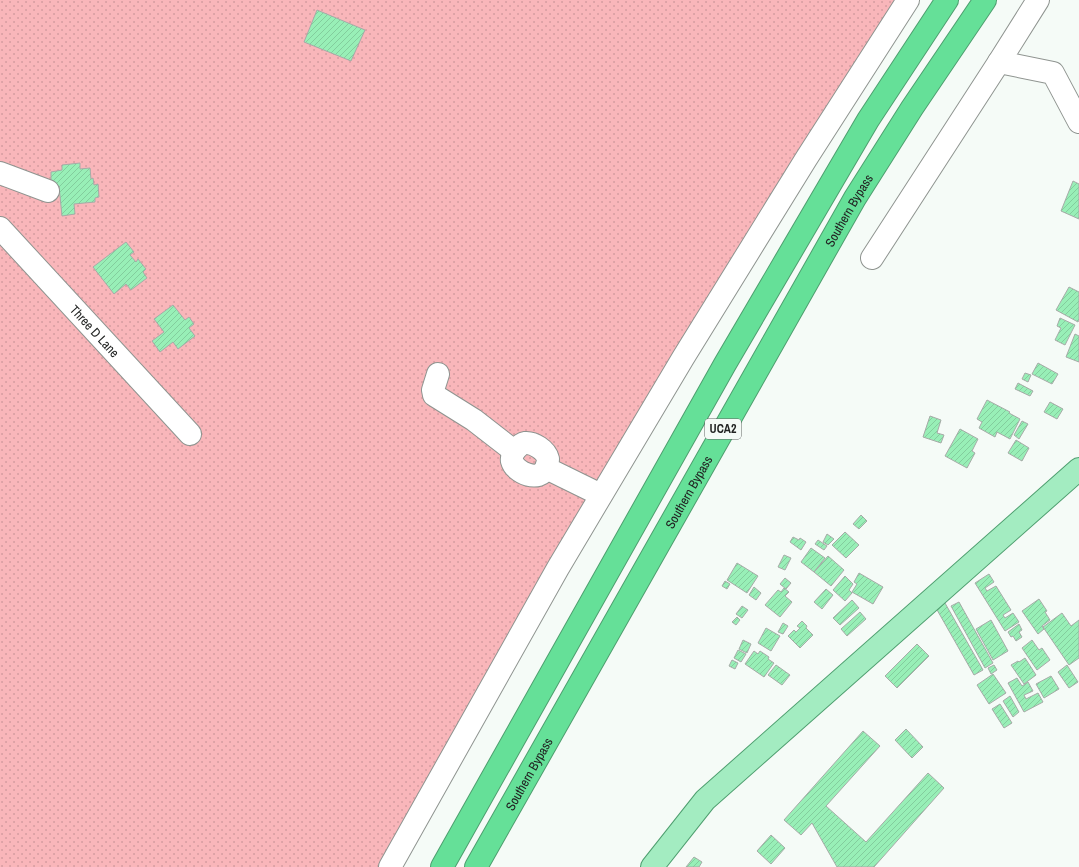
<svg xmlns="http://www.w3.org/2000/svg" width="1079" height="867" viewBox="0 0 1079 867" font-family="'Archivo Narrow',sans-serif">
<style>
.garden{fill:url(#garden-dots)}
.building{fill:url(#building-hatch);stroke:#a6aba7}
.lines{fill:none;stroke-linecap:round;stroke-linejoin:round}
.minor-casing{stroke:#8f9490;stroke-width:24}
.major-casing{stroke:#4e9e6f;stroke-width:24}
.highway-casing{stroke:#4e9e6f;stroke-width:24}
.minor{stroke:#fff;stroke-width:22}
.major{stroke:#a3ecc1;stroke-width:22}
.highway{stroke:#65e098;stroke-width:22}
.labels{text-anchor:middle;stroke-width:4;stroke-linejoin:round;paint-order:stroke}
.shield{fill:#f5fbf7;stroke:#616463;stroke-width:1}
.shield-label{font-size:12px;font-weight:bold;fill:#222423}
.street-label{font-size:13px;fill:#222423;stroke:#f5fbf7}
</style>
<defs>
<pattern id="garden-dots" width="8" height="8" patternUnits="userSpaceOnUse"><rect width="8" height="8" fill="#f9b6ba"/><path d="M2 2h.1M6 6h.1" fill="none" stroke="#d59ca0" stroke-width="1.8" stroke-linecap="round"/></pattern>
<pattern id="building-hatch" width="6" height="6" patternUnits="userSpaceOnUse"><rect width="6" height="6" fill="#98efb7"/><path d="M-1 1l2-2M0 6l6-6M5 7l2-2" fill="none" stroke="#83cd9d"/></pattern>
</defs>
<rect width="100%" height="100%" fill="#f5fbf7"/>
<path class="garden" d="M 0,0 L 895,0 L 652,402 L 382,867 L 0,867 Z"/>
<path class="building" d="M 317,10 L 365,30 L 351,61 L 304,42 Z
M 80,163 L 80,169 L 90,168 L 91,179 L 93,178 L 94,185 L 98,184 L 99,197 L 95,198 L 95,202 L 74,204 L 75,214 L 62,216 L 59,186 L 55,187 L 55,182 L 51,182 L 51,172 L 62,170 L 62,165 Z
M 1073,181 L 1079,184 L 1079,219 L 1061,211 Z
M 126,242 L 134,252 L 130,255 L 136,262 L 138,259 L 146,269 L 143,272 L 147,278 L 131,290 L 126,284 L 114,294 L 93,267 Z
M 1069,287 L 1079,292 L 1079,320 L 1078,322 L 1056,310 Z
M 173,305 L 185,320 L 189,317 L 194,324 L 189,328 L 195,336 L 178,349 L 173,342 L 160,352 L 152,341 L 164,332 L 154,319 Z
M 1060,318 L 1075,325 L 1065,345 L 1055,340 L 1061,328 L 1057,326 Z
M 1075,334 L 1079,336 L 1079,362 L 1066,357 Z
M 1038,363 L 1058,374 L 1052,384 L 1032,374 Z
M 1025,373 L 1031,375 L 1028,382 L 1022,379 Z
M 1018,383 L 1033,391 L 1030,396 L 1015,389 Z
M 987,400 L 1010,412 L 1009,413 L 1020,419 L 1010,439 L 997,432 L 995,437 L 979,428 L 982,422 L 977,419 Z
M 1050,402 L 1063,409 L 1057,419 L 1044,412 Z
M 930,416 L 941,420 L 937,433 L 944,435 L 941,443 L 923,437 Z
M 1022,421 L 1028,424 L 1019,439 L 1014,435 Z
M 960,429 L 978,439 L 972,451 L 975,453 L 967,468 L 945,456 Z
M 1016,440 L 1029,448 L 1022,461 L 1008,453 Z
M 861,515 L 867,521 L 859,529 L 853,524 Z
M 845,532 L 859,545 L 846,558 L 832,545 Z
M 827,534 L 834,539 L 828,545 L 823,542 Z
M 793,537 L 799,540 L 800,538 L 806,542 L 801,550 L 790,542 Z
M 818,540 L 827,546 L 824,550 L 815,544 Z
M 811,548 L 825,558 L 814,572 L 801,562 Z
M 784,555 L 791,558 L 785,570 L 778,567 Z
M 828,556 L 844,570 L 831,586 L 814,572 Z
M 737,563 L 758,576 L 747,593 L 727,580 Z
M 859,573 L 883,587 L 873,604 L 852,592 L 857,584 L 854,582 Z
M 989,574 L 994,582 L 985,588 L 987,591 L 996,586 L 1011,610 L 1003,615 L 1005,618 L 1013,613 L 1019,622 L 1005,631 L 975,583 Z
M 845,576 L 853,584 L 849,590 L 852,593 L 845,601 L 833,590 Z
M 785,578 L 791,583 L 786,589 L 780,584 Z
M 725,581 L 730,584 L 727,589 L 722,586 Z
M 754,587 L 761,593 L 756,600 L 749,595 Z
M 784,588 L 789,592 L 785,596 L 792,602 L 780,617 L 765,605 L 778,590 L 781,592 Z
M 826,589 L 833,595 L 822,609 L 814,602 Z
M 941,596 L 983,670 L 974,675 L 932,601 Z
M 1039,599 L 1047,611 L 1045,612 L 1050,620 L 1042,626 L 1044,629 L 1038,634 L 1022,611 Z
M 852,600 L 859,608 L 840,625 L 833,618 Z
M 959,602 L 993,663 L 985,668 L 951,606 Z
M 742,606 L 748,610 L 742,618 L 736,614 Z
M 860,612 L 866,619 L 847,636 L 841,629 Z
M 1062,613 L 1071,626 L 1079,620 L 1079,658 L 1069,665 L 1043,627 Z
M 737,617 L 740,620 L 736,625 L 732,622 Z
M 991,620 L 1008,651 L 993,660 L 976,629 Z
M 802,621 L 807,626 L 806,628 L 813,635 L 800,648 L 788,636 L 794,630 L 796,632 L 800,628 L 797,626 Z
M 783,623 L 788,626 L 783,634 L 778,632 Z
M 1019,624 L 1022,630 L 1019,632 L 1022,637 L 1016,641 L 1013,636 L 1011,637 L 1008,632 Z
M 766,628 L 780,636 L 771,651 L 758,643 Z
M 743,640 L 751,644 L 747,653 L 739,649 Z
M 1032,640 L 1039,650 L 1042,648 L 1050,660 L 1037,670 L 1022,648 Z
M 917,644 L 929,656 L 897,688 L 885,676 Z
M 738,650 L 746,654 L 741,662 L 734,658 Z
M 754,651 L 758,654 L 760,651 L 769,657 L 768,659 L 774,663 L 764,677 L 745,664 Z
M 1025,658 L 1036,675 L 1024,684 L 1011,665 L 1018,661 L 1019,662 Z
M 732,660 L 738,663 L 735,669 L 729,666 Z
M 776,665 L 790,675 L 782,685 L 768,675 Z
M 994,665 L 997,670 L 991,674 L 988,668 Z
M 1067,665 L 1078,682 L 1069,688 L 1058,672 Z
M 993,674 L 1006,693 L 989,704 L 977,685 Z
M 1051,676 L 1059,689 L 1044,698 L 1036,684 Z
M 1017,678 L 1022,686 L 1028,682 L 1033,691 L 1024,695 L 1026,699 L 1038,693 L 1043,702 L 1024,712 L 1008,683 Z
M 1010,696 L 1019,712 L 1013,717 L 1003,701 Z
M 1000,704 L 1012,723 L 1004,728 L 992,709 Z
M 906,729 L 923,747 L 912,758 L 895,740 Z
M 863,731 L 880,746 L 826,806 L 866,842 L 928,773 L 944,788 L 874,867 L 837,867 L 812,823 L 801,835 L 784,820 Z
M 771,835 L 785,848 L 771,864 L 757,851 Z
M 694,857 L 702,862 L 699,867 L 686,867 Z"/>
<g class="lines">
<defs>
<g id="minor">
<path d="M 999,62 L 1053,73 L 1079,122"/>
<path d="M 0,173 L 48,191"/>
<path id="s1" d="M 0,228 L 190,434"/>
<path d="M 872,258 L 999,62 L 1038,0"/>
<path d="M 438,374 L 433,390 L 434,395 L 474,420 L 514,451 C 517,448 520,444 525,443 C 533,442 546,450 548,459 C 548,462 547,465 546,468 L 601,495"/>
<path d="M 514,451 C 513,454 511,457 512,461 C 515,473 540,483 546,468"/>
<path d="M 390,867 L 558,568 L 683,358 L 806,159 L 908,0"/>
</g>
<path id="major" d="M 652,867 L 705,800 L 1079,469"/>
<g id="highway">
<path d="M 442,867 L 725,364 L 868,120 L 947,0"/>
<path id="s2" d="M 476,867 L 855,198 L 912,108 L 985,0"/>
</g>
</defs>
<use href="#minor" class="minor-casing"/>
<use href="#major" class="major-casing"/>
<use href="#highway" class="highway-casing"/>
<use href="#minor" class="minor"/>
<use href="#major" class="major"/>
<use href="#highway" class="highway"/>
</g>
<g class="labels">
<rect class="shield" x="705" y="419" width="36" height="20" rx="3"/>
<g class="shield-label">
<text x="723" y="433">UCA2</text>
</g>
<g class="street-label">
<text dy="5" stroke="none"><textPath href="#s2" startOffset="755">Southern Bypass</textPath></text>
<text dy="5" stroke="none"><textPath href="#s1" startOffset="140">Three D Lane</textPath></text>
<text dy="5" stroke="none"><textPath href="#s2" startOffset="431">Southern Bypass</textPath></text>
<text dy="5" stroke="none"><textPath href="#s2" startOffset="107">Southern Bypass</textPath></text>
</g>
</g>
</svg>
